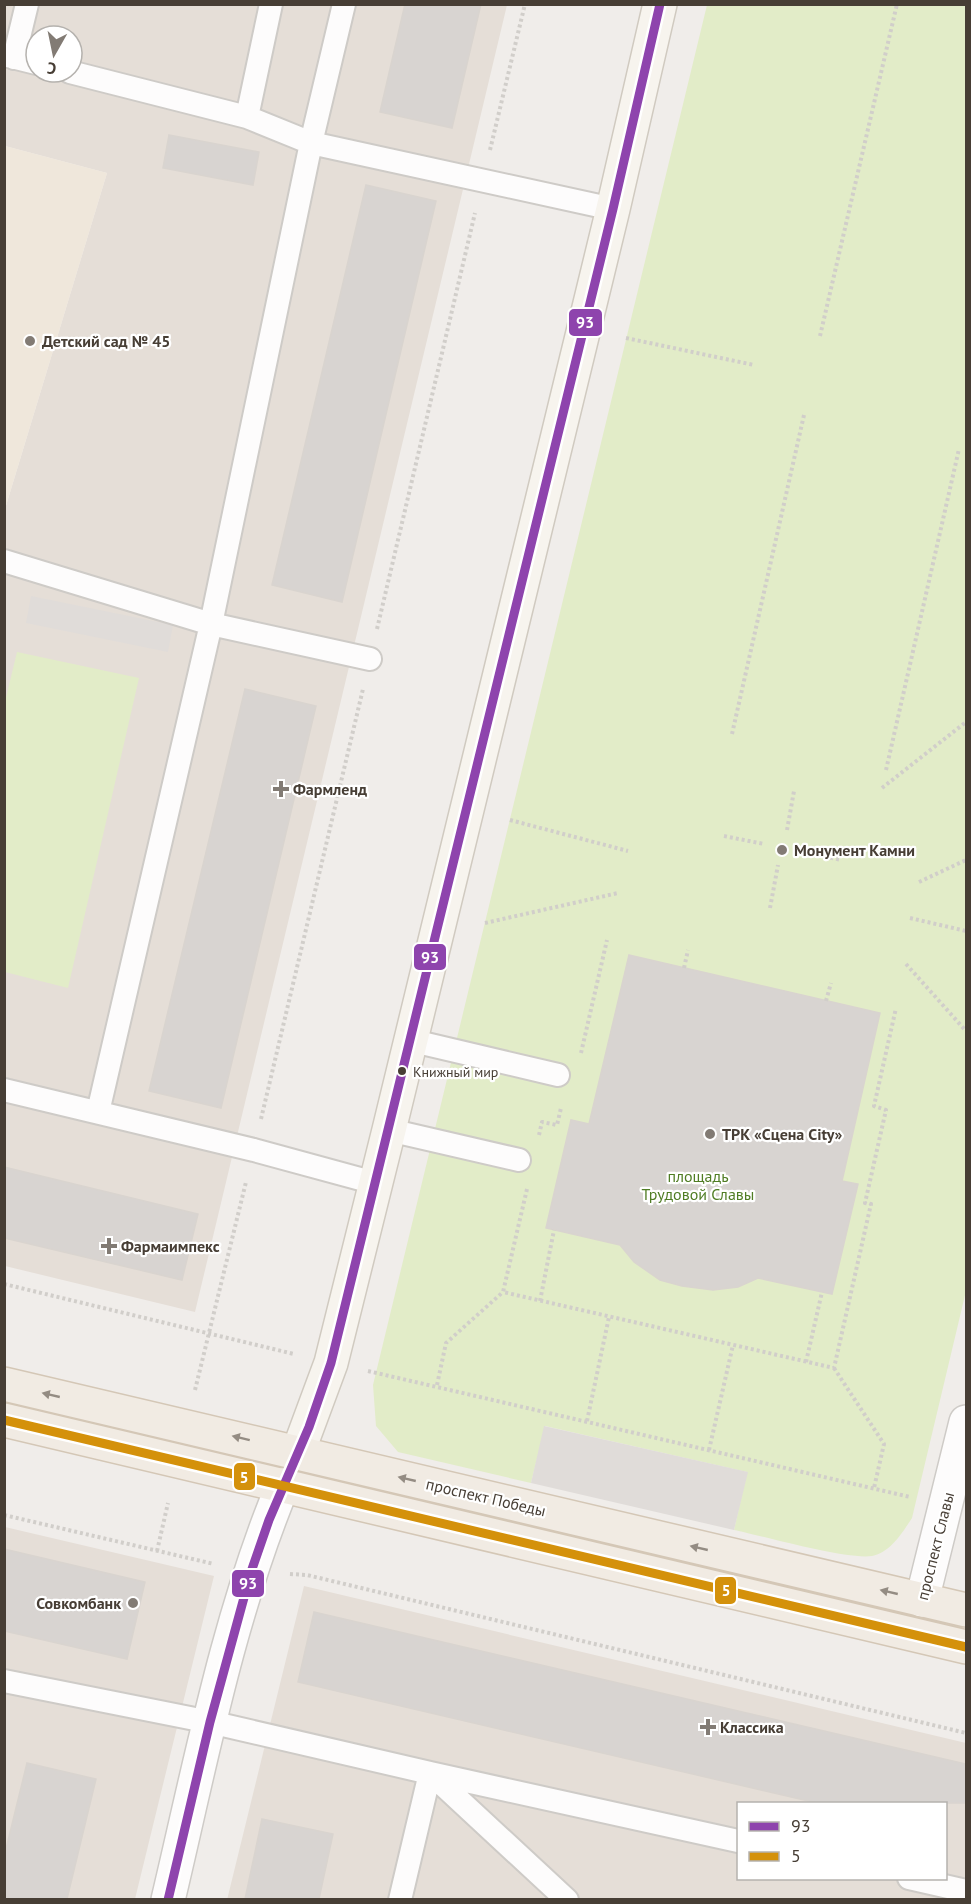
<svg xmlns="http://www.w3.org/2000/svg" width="971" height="1904" viewBox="0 0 971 1904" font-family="'PT Sans',sans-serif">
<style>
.residential{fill:#e5ded7;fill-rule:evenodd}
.education{fill:#efe7db}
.green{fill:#e2ecc8}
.parking{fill:#e0dcd9}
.building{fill:#d8d4d1;stroke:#d9d4cf;stroke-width:1.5}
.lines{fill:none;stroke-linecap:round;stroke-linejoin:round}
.service-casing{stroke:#cecbc7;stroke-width:26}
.minor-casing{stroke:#cecbc7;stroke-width:36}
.secondary-casing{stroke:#d0cac0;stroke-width:36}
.primary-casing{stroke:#d4c7b6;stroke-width:36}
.path{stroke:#d1ceca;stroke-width:4;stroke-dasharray:3 3;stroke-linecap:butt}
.service{stroke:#fdfcfc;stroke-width:22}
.minor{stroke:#fdfcfc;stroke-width:33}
.secondary{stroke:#f7f4ee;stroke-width:33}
.primary{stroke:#f1ebe3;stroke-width:33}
.bus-1-casing{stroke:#fff;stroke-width:14}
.bus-2-casing{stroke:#fff;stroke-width:14}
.bus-1{stroke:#8e44ad;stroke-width:9}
.bus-2{stroke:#d4910b;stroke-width:9}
.oneway{fill:#948c83}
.poi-dot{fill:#827b74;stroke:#fff;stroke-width:2}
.bus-dot{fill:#473e35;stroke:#fff;stroke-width:2}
.labels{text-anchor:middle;stroke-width:4.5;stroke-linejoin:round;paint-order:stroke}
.bus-label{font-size:14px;fill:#473e35;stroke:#fff;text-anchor:start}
.poi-label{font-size:16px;font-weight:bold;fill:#473e35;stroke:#fff;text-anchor:start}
.park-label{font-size:16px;fill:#507d24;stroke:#fff}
.street-label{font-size:16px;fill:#473e35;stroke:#fff}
.line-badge{stroke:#fff;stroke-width:2}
.badge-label{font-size:16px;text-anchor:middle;font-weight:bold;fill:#fff}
</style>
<rect width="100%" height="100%" fill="#f0edea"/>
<path class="residential" d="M 5,5 L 507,5 L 195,1312 L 5,1266 L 5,509 L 107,173 L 5,146 ZM 36,36 L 72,36 L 72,72 L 36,72 Z
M 5,1527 L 214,1576 L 135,1899 L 5,1900 Z
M 304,1586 L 966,1743 L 966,1899 L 227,1900 ZM 738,1804 L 946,1804 L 946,1878 L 738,1878 Z"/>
<path class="education" d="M 5,146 L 107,173 L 5,509 L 4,146 Z"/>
<path class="green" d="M 707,5 L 966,5 L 966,1291 L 912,1518 C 902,1533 891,1552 872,1556 C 847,1560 763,1536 734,1530 L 747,1472 L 545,1426 L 531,1483 L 398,1452 L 376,1426 L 373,1385 Z
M 17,652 L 139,678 L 68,988 L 5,972 L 4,706 Z"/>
<path class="parking" d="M 31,596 L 173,625 L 168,652 L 26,623 Z
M 544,1426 L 748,1472 L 734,1530 L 531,1483 Z"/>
<path class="building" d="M 405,4 L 481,4 L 452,128 L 380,112 Z
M 169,135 L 259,152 L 253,185 L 163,168 Z
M 366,185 L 436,201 L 342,602 L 272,585 Z
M 245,689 L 316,706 L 221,1108 L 149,1091 Z
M 629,955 L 880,1013 L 842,1181 L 858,1184 L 832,1294 L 758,1278 L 738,1287 L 713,1290 L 682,1286 L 660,1280 L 634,1262 L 620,1245 L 546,1228 L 571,1120 L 589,1124 Z
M 4,1167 L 198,1214 L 182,1280 L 4,1238 Z
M 4,1549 L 145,1582 L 127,1659 L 4,1631 Z
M 314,1612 L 966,1764 L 966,1803 L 817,1803 L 298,1682 Z
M 27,1763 L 96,1779 L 67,1899 L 4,1899 L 4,1857 Z
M 262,1819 L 333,1834 L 319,1899 L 245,1899 Z"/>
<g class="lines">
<defs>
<path id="service" d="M 4,55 L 36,63
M 14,58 L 27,4
M 70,72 L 247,117 L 311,143 L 613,209
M 247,117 L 271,4
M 4,561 L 211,624 L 370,659
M 409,1040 L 558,1075
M 4,1090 L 254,1150 L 375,1183
M 98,1112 L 211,624 L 311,143 L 344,4
M 389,1130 L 519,1160
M 4,1681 L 210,1722 L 430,1773 L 567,1900
M 909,1878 L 966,1891
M 400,1900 L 430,1773 L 738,1841"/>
<path id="minor" d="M 922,1600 L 966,1422
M 168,1900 C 201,1761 228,1617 283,1485"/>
<path id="secondary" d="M 298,1452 L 331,1363 L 389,1130 L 613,209 L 660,4"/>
<path id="primary" d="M 4,1384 L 966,1610
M 4,1420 L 966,1647"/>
</defs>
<use href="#service" class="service-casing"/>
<use href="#minor" class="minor-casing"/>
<use href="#secondary" class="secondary-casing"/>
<use href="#primary" class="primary-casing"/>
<path class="path" d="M 490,150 L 525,4
M 820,336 L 897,4
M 626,338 L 754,365
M 377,629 L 475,213
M 732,734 L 804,415
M 886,770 L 959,449
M 882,788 L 966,722
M 510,820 L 628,851
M 787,830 L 794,791
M 724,836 L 764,844
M 801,851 L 841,860
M 919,882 L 966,860
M 770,908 L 778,865
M 910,918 L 966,931
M 485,923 L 618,893
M 906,964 L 966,1031
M 684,968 L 688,950
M 826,1001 L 831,983
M 581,1053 L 607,940
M 261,1119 L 363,689
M 539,1135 L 542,1122 L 557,1125 L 561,1108
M 527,1189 L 503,1292 L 834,1368 L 871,1204 L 865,1203 L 886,1110 L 874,1106 L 896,1008
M 4,1284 L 294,1354
M 540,1301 L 554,1230
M 806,1362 L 822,1292
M 834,1368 L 884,1444 L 874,1488
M 368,1371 L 910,1497
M 437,1385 L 446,1343 L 503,1292
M 195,1390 L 246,1182
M 587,1421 L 609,1317
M 709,1450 L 733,1345
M 4,1515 L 214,1564
M 157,1551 L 168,1503
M 290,1574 L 307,1575 L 966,1733"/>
<use href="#service" class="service"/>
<use href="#minor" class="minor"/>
<use href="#secondary" class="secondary"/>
<use href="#primary" class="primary"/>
<defs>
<path id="bus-1" d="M 168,1900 L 210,1722 L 251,1572 L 269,1520 L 309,1427 L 331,1363 L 613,209 L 660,4"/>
<path id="bus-2" d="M 4,1420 L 966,1647"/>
</defs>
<use href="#bus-1" class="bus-1-casing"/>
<use href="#bus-2" class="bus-2-casing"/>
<use href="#bus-1" class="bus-1"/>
<use href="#bus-2" class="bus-2"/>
</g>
<defs><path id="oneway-solid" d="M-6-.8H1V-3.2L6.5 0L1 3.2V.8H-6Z" transform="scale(1.5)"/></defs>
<g class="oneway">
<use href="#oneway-solid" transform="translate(51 1395) rotate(-167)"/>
<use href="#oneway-solid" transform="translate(241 1438) rotate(-166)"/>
<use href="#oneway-solid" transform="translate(407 1479) rotate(-167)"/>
<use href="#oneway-solid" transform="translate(699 1548) rotate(-167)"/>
<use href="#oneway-solid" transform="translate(889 1592) rotate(-167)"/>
</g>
<g class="poi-dot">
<circle cx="30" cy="341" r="6"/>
<path d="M278 780h6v6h6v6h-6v6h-6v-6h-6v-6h6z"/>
<circle cx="782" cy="850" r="6"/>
<circle cx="710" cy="1134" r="6"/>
<path d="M106 1237h6v6h6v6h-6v6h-6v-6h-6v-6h6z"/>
<circle cx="133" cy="1603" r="6"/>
<path d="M705 1718h6v6h6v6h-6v6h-6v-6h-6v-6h6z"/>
</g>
<circle class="bus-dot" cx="402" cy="1071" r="5"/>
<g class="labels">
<g class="bus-label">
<text x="413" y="1077">Книжный мир</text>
</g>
<g class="poi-label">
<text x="42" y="347">Детский сад № 45</text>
<text x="293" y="795">Фармленд</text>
<text x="794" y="856">Монумент Камни</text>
<text x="722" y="1140">ТРК «Сцена City»</text>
<text x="121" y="1252">Фармаимпекс</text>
<text x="121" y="1609" text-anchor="end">Совкомбанк</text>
<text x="720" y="1733">Классика</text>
</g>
<g class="park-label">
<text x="698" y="1182">площадь<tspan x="698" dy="18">Трудовой Славы</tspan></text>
</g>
<g class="street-label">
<text transform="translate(486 1497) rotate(13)" y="6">проспект Победы</text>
<text transform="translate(935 1546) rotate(-76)" y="6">проспект Славы</text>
</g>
</g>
<g class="line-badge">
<rect x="568" y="308" width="35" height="29" rx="6" fill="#8e44ad"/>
<rect x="413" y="943" width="34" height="28" rx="6" fill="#8e44ad"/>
<rect x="233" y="1462" width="23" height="29" rx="6" fill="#d4910b"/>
<rect x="231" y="1569" width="34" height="29" rx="6" fill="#8e44ad"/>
<rect x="714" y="1576" width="23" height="29" rx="6" fill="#d4910b"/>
</g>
<g class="badge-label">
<text x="585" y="328">93</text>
<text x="430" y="963">93</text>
<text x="244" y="1483">5</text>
<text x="248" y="1589">93</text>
<text x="726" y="1596">5</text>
</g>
<rect width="971" height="1904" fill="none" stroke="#473e35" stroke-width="12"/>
<rect x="737" y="1802" width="210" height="78" fill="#ffffff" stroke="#b5b2ae" stroke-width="1.5"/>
<rect x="749" y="1822" width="30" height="9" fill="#8e44ad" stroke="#b5b2ae" stroke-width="1.5"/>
<text x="791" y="1832" font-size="18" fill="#473e35">93</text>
<rect x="749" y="1852" width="30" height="9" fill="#d4910b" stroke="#b5b2ae" stroke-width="1.5"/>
<text x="791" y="1862" font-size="18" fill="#473e35">5</text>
<g transform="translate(54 54) rotate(189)"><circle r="28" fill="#ffffff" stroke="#b5b2ae" stroke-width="1.5"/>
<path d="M0-4.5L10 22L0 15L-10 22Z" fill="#827b74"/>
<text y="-9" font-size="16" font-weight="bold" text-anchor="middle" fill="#473e35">С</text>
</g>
</svg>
